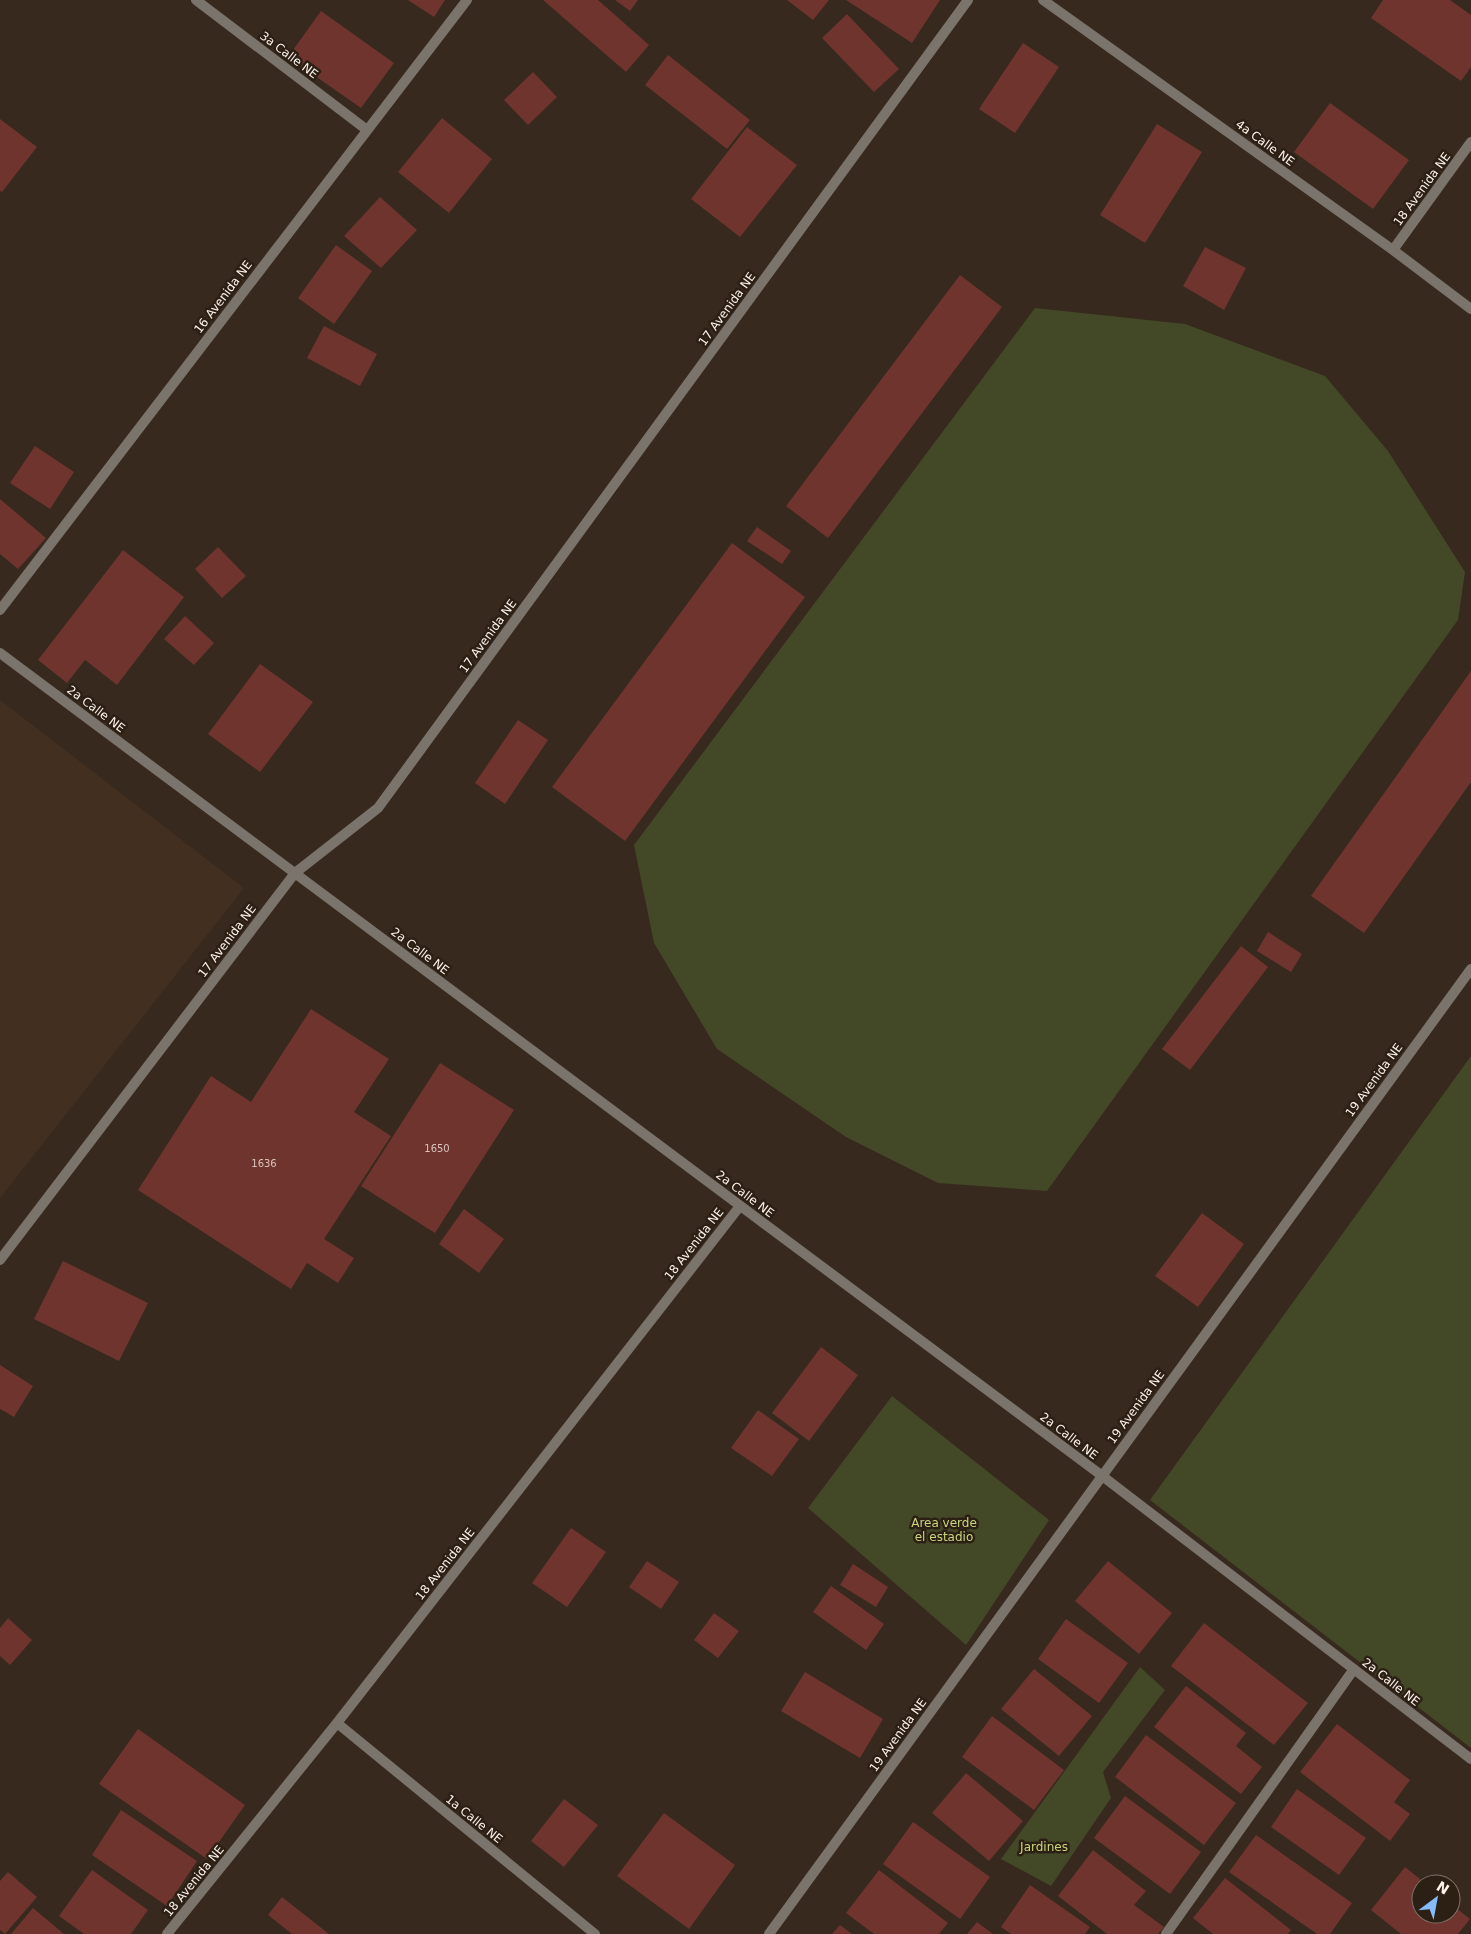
<svg xmlns="http://www.w3.org/2000/svg" width="1471" height="1934" viewBox="0 0 1471 1934" font-family="'DejaVu Sans',sans-serif">
<style>
.built{fill:#432f20}
.green{fill:#434827}
.building{fill:#6f342e}
.lines{fill:none;stroke-linecap:round;stroke-linejoin:round}
.minor{stroke:#7a746d;stroke-width:10}
.labels{text-anchor:middle;stroke-width:5;stroke-linejoin:round;paint-order:stroke}
.number-label{font-size:10px;fill:#d9c3bc}
.street-label{font-size:12px;fill:#fcf3ec;stroke:#2c1f14}
.park-label{font-size:12px;fill:#c8d67d;stroke:#2c1f14}
</style>
<rect width="100%" height="100%" fill="#37291e"/>
<path class="built" d="M 0,700 L 244,888 L 0,1198 Z"/>
<path class="green" d="M 1035,308 L 1185,324 L 1325,376 L 1388,451 L 1465,572 L 1458,620 L 1047,1191 L 938,1183 L 846,1137 L 717,1049 L 654,943 L 634,845 Z
M 1471,1056 L 1471,1748 L 1150,1500 Z
M 892,1396 L 1049,1520 L 966,1645 L 808,1508 Z
M 1140,1667 L 1165,1690 L 1103,1772 L 1111,1798 L 1051,1886 L 1001,1859 Z"/>
<path class="building" d="M 408,0 L 445,0 L 434,17 Z
M 543,0 L 598,0 L 649,45 L 626,72 Z
M 615,0 L 638,0 L 630,11 Z
M 787,0 L 829,0 L 813,20 Z
M 846,0 L 940,0 L 912,43 Z
M 1383,0 L 1450,0 L 1471,15 L 1471,67 L 1461,81 L 1371,18 Z
M 321,11 L 394,63 L 361,108 L 288,57 Z
M 847,14 L 899,69 L 874,92 L 822,38 Z
M 1023,43 L 1059,67 L 1015,133 L 979,109 Z
M 668,55 L 750,120 L 727,149 L 645,85 Z
M 533,72 L 557,97 L 528,125 L 504,100 Z
M 1330,103 L 1409,160 L 1373,209 L 1294,152 Z
M 442,118 L 492,159 L 449,213 L 398,172 Z
M 0,119 L 37,147 L 2,192 L 0,191 Z
M 1157,124 L 1202,152 L 1145,243 L 1100,215 Z
M 747,127 L 797,165 L 740,237 L 691,199 Z
M 380,197 L 417,230 L 381,268 L 344,236 Z
M 336,245 L 372,271 L 334,324 L 298,298 Z
M 1205,247 L 1246,268 L 1224,310 L 1183,286 Z
M 960,275 L 1002,307 L 828,538 L 786,506 Z
M 324,326 L 377,354 L 360,386 L 307,358 Z
M 35,446 L 74,472 L 50,509 L 10,483 Z
M 0,499 L 46,538 L 18,569 L 0,554 Z
M 757,527 L 791,551 L 782,564 L 747,541 Z
M 732,543 L 805,597 L 625,841 L 552,787 Z
M 218,547 L 246,576 L 222,598 L 195,569 Z
M 123,550 L 184,597 L 117,685 L 85,660 L 67,683 L 38,660 Z
M 185,616 L 214,643 L 194,665 L 164,639 Z
M 260,664 L 313,702 L 260,772 L 208,734 Z
M 1471,671 L 1471,782 L 1364,933 L 1311,896 Z
M 518,720 L 548,740 L 505,804 L 475,783 Z
M 1268,932 L 1302,954 L 1291,972 L 1257,951 Z
M 1241,946 L 1268,967 L 1190,1070 L 1162,1049 Z
M 311,1009 L 389,1059 L 354,1112 L 391,1136 L 324,1239 L 354,1258 L 338,1283 L 307,1263 L 291,1289 L 138,1190 L 211,1076 L 251,1102 Z
M 440,1063 L 514,1110 L 435,1233 L 361,1186 Z
M 464,1209 L 504,1239 L 479,1273 L 439,1244 Z
M 1202,1213 L 1244,1244 L 1198,1307 L 1155,1276 Z
M 63,1261 L 148,1303 L 119,1361 L 34,1319 Z
M 821,1347 L 858,1375 L 809,1441 L 772,1413 Z
M 0,1365 L 33,1386 L 14,1417 L 0,1409 Z
M 758,1410 L 799,1439 L 772,1476 L 731,1448 Z
M 571,1528 L 606,1552 L 567,1607 L 532,1583 Z
M 647,1561 L 679,1582 L 661,1609 L 629,1587 Z
M 1108,1561 L 1172,1613 L 1139,1654 L 1075,1601 Z
M 853,1564 L 888,1587 L 876,1607 L 840,1585 Z
M 831,1586 L 884,1624 L 866,1650 L 813,1612 Z
M 714,1613 L 739,1631 L 718,1658 L 694,1640 Z
M 8,1618 L 32,1640 L 10,1665 L 0,1656 L 0,1628 Z
M 1066,1619 L 1128,1663 L 1099,1703 L 1038,1659 Z
M 1204,1623 L 1308,1703 L 1274,1745 L 1171,1666 Z
M 1034,1669 L 1092,1716 L 1059,1756 L 1001,1709 Z
M 805,1672 L 883,1719 L 860,1758 L 781,1711 Z
M 1186,1686 L 1246,1733 L 1236,1746 L 1262,1767 L 1241,1794 L 1154,1727 Z
M 992,1716 L 1064,1770 L 1034,1810 L 962,1757 Z
M 1337,1724 L 1410,1780 L 1394,1802 L 1410,1814 L 1390,1841 L 1300,1772 Z
M 138,1729 L 245,1805 L 207,1859 L 99,1784 Z
M 1146,1735 L 1236,1803 L 1204,1845 L 1115,1777 Z
M 966,1773 L 1023,1821 L 989,1861 L 932,1813 Z
M 1297,1789 L 1366,1838 L 1339,1875 L 1271,1827 Z
M 1125,1796 L 1201,1852 L 1170,1894 L 1094,1838 Z
M 564,1799 L 598,1825 L 564,1867 L 531,1841 Z
M 121,1810 L 197,1861 L 167,1906 L 92,1855 Z
M 664,1813 L 735,1865 L 689,1929 L 617,1876 Z
M 913,1822 L 990,1877 L 960,1919 L 883,1864 Z
M 1256,1835 L 1352,1903 L 1330,1934 L 1317,1934 L 1229,1872 Z
M 1093,1850 L 1146,1891 L 1134,1905 L 1164,1927 L 1158,1934 L 1107,1934 L 1058,1896 Z
M 1405,1867 L 1426,1884 L 1421,1884 L 1421,1914 L 1451,1914 L 1451,1904 L 1470,1919 L 1458,1934 L 1401,1934 L 1371,1910 Z
M 92,1870 L 148,1910 L 131,1934 L 84,1934 L 59,1916 Z
M 879,1870 L 948,1923 L 939,1934 L 874,1934 L 846,1913 Z
M 8,1872 L 37,1897 L 5,1934 L 0,1930 L 0,1881 Z
M 1225,1878 L 1291,1930 L 1288,1934 L 1213,1934 L 1193,1918 Z
M 1030,1885 L 1090,1927 L 1085,1934 L 1011,1934 L 1001,1927 Z
M 282,1897 L 329,1934 L 292,1934 L 268,1915 Z
M 33,1908 L 64,1934 L 11,1934 Z
M 977,1922 L 993,1934 L 967,1934 Z
M 840,1925 L 852,1934 L 832,1934 Z"/>
<g class="lines">
<path class="minor" d="M 196,0 L 367,130
M 1043,0 L 1393,250 L 1471,309
M 1393,250 L 1471,142
M 0,610 L 467,0
M 0,653 L 1101,1475 L 1471,1759
M 0,1260 L 295,873 L 378,808 L 968,0
M 337,1723 L 595,1934
M 167,1934 L 337,1723 L 740,1206
M 769,1934 L 1471,969
M 1166,1934 L 1354,1669"/>
</g>
<g class="labels">
<g class="number-label">
<text x="437" y="1152">1650</text>
<text x="264" y="1167">1636</text>
</g>
<g class="street-label">
<text transform="translate(289 55) rotate(37)" y="4">3a Calle NE</text>
<text transform="translate(1265 143) rotate(36)" y="4">4a Calle NE</text>
<text transform="translate(1422 189) rotate(-54)" y="4">18 Avenida NE</text>
<text transform="translate(223 297) rotate(-53)" y="4">16 Avenida NE</text>
<text transform="translate(727 309) rotate(-54)" y="4">17 Avenida NE</text>
<text transform="translate(488 636) rotate(-54)" y="4">17 Avenida NE</text>
<text transform="translate(96 709) rotate(37)" y="4">2a Calle NE</text>
<text transform="translate(227 941) rotate(-53)" y="4">17 Avenida NE</text>
<text transform="translate(420 951) rotate(37)" y="4">2a Calle NE</text>
<text transform="translate(1374 1080) rotate(-54)" y="4">19 Avenida NE</text>
<text transform="translate(745 1194) rotate(37)" y="4">2a Calle NE</text>
<text transform="translate(694 1244) rotate(-52)" y="4">18 Avenida NE</text>
<text transform="translate(1136 1407) rotate(-54)" y="4">19 Avenida NE</text>
<text transform="translate(1069 1436) rotate(37)" y="4">2a Calle NE</text>
<text transform="translate(445 1564) rotate(-52)" y="4">18 Avenida NE</text>
<text transform="translate(1391 1682) rotate(38)" y="4">2a Calle NE</text>
<text transform="translate(898 1735) rotate(-54)" y="4">19 Avenida NE</text>
<text transform="translate(474 1819) rotate(39)" y="4">1a Calle NE</text>
<text transform="translate(194 1881) rotate(-51)" y="4">18 Avenida NE</text>
</g>
<g class="park-label">
<text x="944" y="1527">Area verde<tspan x="944" dy="14">el estadio</tspan></text>
<text x="1044" y="1851">Jardines</text>
</g>
</g>
<g transform="translate(1436 1899) rotate(32)"><circle r="24" fill="#2c1f14" stroke="#7f746a"/>
<path d="M0-4L9 19L0 12L-9 19Z" fill="#86bbfb"/>
<text y="-8" font-size="14" font-weight="bold" text-anchor="middle" fill="#fcf3ec">N</text>
</g>
</svg>
